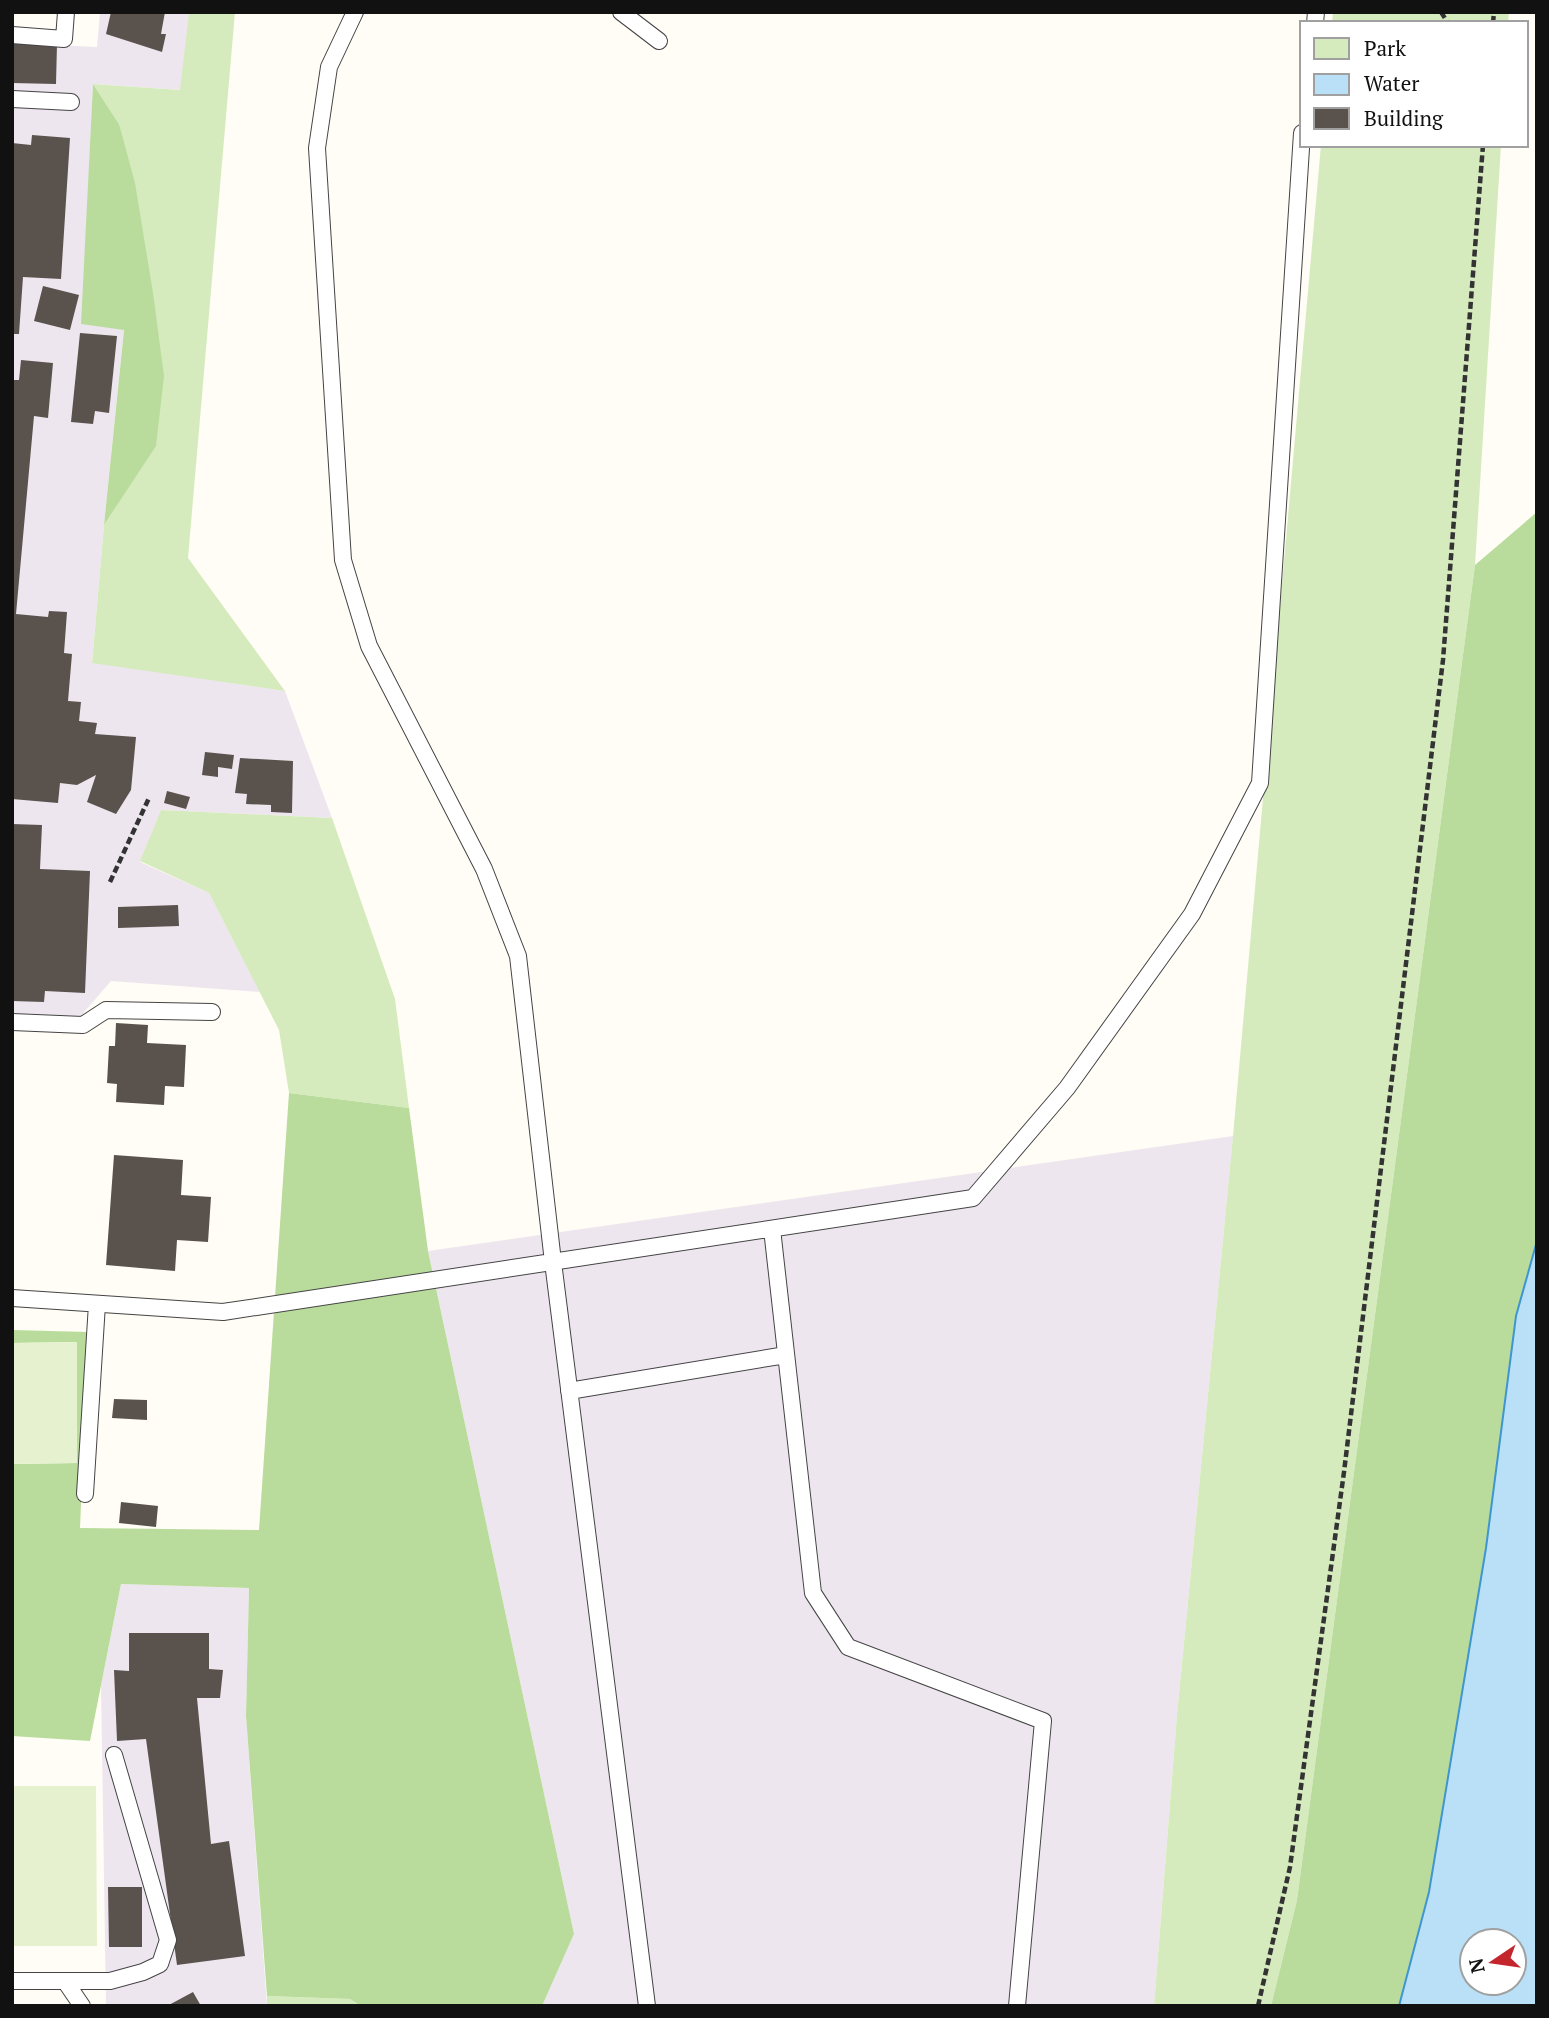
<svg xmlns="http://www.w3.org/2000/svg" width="1549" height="2018" viewBox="0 0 1549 2018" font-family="'PT Serif',serif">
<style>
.industrial{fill:#eee6ef}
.green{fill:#d5ebbd}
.forest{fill:#b9dc9c}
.pitch{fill:#e6f2cf}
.water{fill:#b9e0f7;stroke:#3f96cf;stroke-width:2;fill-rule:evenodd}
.building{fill:#5a524d}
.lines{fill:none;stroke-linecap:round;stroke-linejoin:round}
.service-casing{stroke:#444;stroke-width:18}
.path{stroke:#333;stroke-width:4.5;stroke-dasharray:7 3.5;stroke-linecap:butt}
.service{stroke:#fff;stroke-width:16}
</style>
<rect width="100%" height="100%" fill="#fffdf5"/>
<path class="industrial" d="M 100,12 L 189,12 L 181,90 L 93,84 L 82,324 L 124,329 L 104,525 L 92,662 L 285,691 L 332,818 L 161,810 L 140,862 L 209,893 L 260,992 L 111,981 L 79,1018 L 12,1014 L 12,43 L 97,47 Z
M 1233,1136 L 1177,1715 L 1154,2006 L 542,2006 L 574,1934 L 428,1251 Z
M 121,1584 L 249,1588 L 246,1716 L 267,2006 L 106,2006 L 101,1685 Z"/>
<path class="green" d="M 189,12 L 235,12 L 188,558 L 285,691 L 92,663 L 104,525 L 155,446 L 119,124 L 93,84 L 180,90 Z
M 1333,12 L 1509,12 L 1508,23 L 1332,23 Z
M 1321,145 L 1501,145 L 1475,565 L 1297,1900 L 1271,2006 L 1154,2006 L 1177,1715 L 1233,1136 Z
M 161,810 L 332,818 L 395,999 L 409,1108 L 289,1093 L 279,1030 L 209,893 L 140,861 Z
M 267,1996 L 350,1999 L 361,2006 L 267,2006 Z"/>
<path class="forest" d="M 93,84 L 119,124 L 135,183 L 153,293 L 164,376 L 156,446 L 104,525 L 124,330 L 81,324 Z
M 1537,512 L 1537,1241 L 1516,1316 L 1486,1548 L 1429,1892 L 1399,2006 L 1271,2006 L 1297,1900 L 1475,565 Z
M 289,1093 L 409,1108 L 428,1251 L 574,1934 L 542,2006 L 361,2006 L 350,1999 L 267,1996 L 246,1716 L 249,1588 L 121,1584 L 90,1741 L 12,1736 L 12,1464 L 77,1463 L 77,1342 L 12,1343 L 12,1330 L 88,1332 L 80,1528 L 259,1530 Z"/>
<path class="pitch" d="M 77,1342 L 77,1463 L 12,1464 L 12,1343 Z
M 12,1786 L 96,1786 L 97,1946 L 12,1946 Z"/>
<path class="water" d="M 1537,1241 L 1537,2006 L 1399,2006 L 1429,1892 L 1486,1548 L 1516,1316 ZM 1472,1941 L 1514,1941 L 1514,1983 L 1472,1983 Z"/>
<path class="building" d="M 111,12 L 165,12 L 161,34 L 166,34 L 162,52 L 106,34 Z
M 12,43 L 57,44 L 56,84 L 12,83 Z
M 32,135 L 70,138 L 61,279 L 23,277 L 19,334 L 12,334 L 12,143 L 31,145 Z
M 43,286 L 79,295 L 70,330 L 34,321 Z
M 80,333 L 117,336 L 109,413 L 95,411 L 93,424 L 71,422 Z
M 21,360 L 53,363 L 48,418 L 34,416 L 16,614 L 48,617 L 49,611 L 67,612 L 64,653 L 72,654 L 68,701 L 81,702 L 79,721 L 97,723 L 95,734 L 136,737 L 131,790 L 116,814 L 87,802 L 96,775 L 77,785 L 60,783 L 58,803 L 12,799 L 12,380 L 19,380 Z
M 205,752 L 234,755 L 232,769 L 218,767 L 218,777 L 202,775 Z
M 240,758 L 293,761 L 292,813 L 271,812 L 271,805 L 246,804 L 247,794 L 235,793 Z
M 167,791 L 190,797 L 186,809 L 164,803 Z
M 12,824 L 42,825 L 40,869 L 90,871 L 85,993 L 45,991 L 44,1002 L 12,1001 Z
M 178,905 L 179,926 L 118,928 L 118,907 Z
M 116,1023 L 148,1025 L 147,1043 L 186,1045 L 184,1087 L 165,1086 L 164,1105 L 116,1102 L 117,1084 L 107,1083 L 109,1046 L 115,1046 Z
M 114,1155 L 183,1160 L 181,1195 L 211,1197 L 208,1242 L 177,1240 L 175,1271 L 106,1265 Z
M 114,1399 L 147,1400 L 147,1420 L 112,1418 Z
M 121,1502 L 158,1506 L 156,1527 L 119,1523 Z
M 129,1633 L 209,1633 L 209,1669 L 223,1670 L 220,1698 L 197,1698 L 211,1844 L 229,1841 L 245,1956 L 177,1965 L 146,1739 L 117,1741 L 114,1670 L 129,1671 Z
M 108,1887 L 142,1887 L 142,1947 L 109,1947 Z
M 193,1992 L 201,2006 L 167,2006 Z"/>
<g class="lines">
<defs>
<path id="service" d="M 355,12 L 329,67 L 317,148 L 343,560 L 369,646 L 484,869 L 518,956 L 553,1262 L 647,2006
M 621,12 L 659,41
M 1315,23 L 1316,12
M 12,35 L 64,39 L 66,12
M 12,99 L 71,102
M 12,1022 L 83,1025 L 106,1010 L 212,1012
M 772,1229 L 813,1593 L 848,1647 L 1043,1721 L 1017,2006
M 12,1298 L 223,1312 L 973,1198 L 1067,1088 L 1192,914 L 1260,783 L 1302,133
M 569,1391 L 786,1355
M 85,1494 L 97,1304
M 12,1981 L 110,1981 L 143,1972 L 160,1964 L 168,1940 L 114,1755
M 65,1981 L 82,2006"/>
</defs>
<use href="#service" class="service-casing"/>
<path class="path" d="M 1441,12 L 1448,23
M 1493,23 L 1494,12
M 110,882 L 149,798
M 1258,2006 L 1290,1867 L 1344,1472 L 1443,660 L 1483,145"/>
<use href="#service" class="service"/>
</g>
<rect width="1549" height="2018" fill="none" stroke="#111111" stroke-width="28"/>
<rect x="1300" y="21" width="228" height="126" fill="#ffffff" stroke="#a0a0a0" stroke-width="2"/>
<rect x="1314" y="38" width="35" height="21" fill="#d5ebbd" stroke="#a0a0a0" stroke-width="2"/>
<text x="1364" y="56" font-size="21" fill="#111111">Park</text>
<rect x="1314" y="74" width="35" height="21" fill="#b9e0f7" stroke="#a0a0a0" stroke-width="2"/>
<text x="1364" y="91" font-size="21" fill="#111111">Water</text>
<rect x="1314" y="108" width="35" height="21" fill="#5a524d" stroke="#a0a0a0" stroke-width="2"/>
<text x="1364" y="126" font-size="21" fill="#111111">Building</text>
<g transform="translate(1493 1962) rotate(257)"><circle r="33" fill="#ffffff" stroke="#a0a0a0" stroke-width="2"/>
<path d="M0-5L12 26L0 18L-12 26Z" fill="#c4262e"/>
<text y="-10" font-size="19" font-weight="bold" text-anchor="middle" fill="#111111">N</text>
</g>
</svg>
